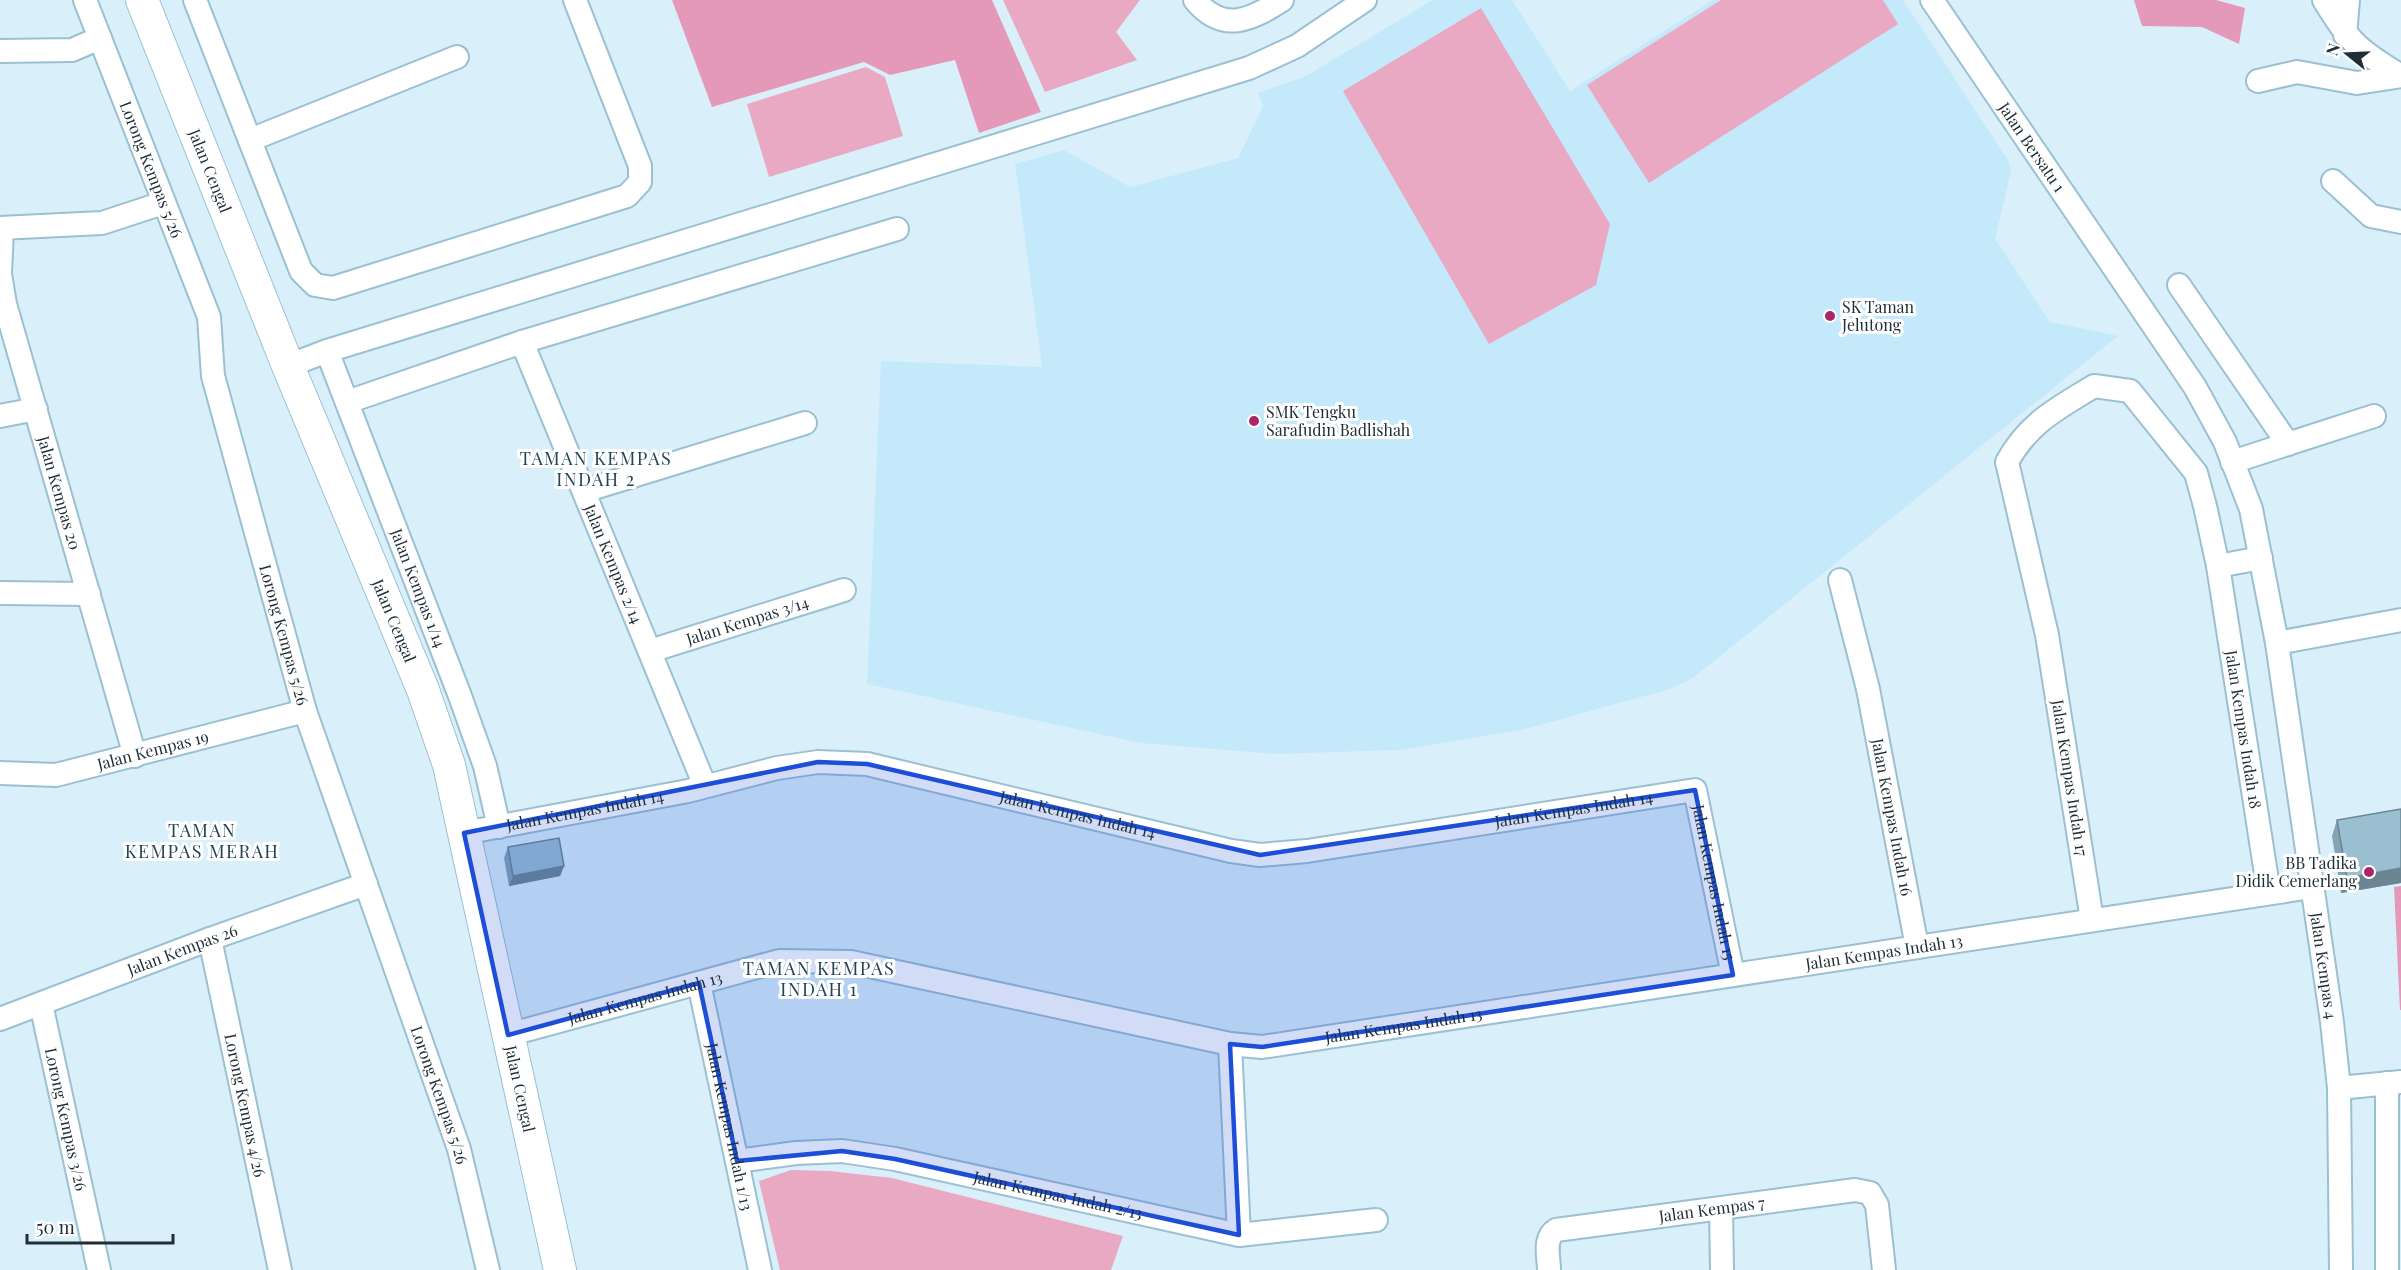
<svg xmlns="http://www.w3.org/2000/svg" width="2401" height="1270" viewBox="0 0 2401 1270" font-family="'Playfair Display',serif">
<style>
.built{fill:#c4e9fb}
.green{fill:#eaa9c2}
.forest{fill:#e399b7}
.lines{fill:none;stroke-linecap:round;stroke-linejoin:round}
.street-casing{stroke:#9ac0d2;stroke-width:26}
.secondary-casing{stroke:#9ac0d2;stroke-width:34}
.street{stroke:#fff;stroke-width:22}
.secondary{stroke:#fff;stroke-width:32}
.wall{fill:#84a4b4}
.shaded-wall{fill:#6b8692}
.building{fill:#99bfd1;stroke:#6b8692;stroke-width:1.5}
.marked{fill:#1d4ed8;fill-opacity:0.2;stroke:#1d4ed8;stroke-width:4.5;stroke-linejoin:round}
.poi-dot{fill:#ac256c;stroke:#fff;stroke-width:2}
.labels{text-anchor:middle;stroke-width:6;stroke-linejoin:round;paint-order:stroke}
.street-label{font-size:16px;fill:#202f36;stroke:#fff}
.poi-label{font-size:16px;fill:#202f36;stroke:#fff;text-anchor:start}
.neighbourhood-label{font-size:18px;letter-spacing:1.5px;fill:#224554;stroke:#fff}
</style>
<rect width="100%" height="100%" fill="#d9f0fb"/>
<path class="built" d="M 1433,0 L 1512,0 L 1570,91 L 1713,0 L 1903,0 L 2008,160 L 2011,171 L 1995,239 L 2050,322 L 2118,336 L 1693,678 L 1670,689 L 1525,729 L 1399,750 L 1275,754 L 1141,743 L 867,684 L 881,361 L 1042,367 L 1015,164 L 1064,150 L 1130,187 L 1238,158 L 1263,106 L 1258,93 L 1306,76 Z"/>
<path class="green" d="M 1003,0 L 1140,0 L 1116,32 L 1137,60 L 1045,92 Z
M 1721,0 L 1883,0 L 1898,24 L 1649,183 L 1587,85 Z
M 1481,8 L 1610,224 L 1596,285 L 1489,344 L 1343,91 Z
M 866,67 L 885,77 L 903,136 L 769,177 L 747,104 Z
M 791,1170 L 830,1171 L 892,1178 L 1123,1236 L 1111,1270 L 780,1270 L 759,1181 Z"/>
<path class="forest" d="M 672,0 L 992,0 L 1041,112 L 979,133 L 955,60 L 890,75 L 864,62 L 712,107 Z
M 2134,0 L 2216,0 L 2245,8 L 2239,44 L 2202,27 L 2142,26 Z
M 2401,886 L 2401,1010 L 2400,1010 L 2394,887 Z"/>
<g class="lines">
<defs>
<g id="street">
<path id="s1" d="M 85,0 L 209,317 L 213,376 L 305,711 L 459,1149 L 488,1270"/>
<path d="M 195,0 L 301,271 L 315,285 L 333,288 L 627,196 L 640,182 L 640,166 L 575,0"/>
<path d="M 1195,0 C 1223,34 1251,20 1282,0"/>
<path id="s2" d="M 1932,0 L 2195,387 L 2225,442 L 2251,509 L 2277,643 L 2332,1022 L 2339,1088 L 2341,1270"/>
<path d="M 2324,0 C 2350,43 2358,50 2401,76"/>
<path d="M 2345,35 L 2348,0"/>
<path d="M 0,51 L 72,50 L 100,38"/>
<path d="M 2258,81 L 2297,72 L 2357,83 L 2401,76"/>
<path d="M 250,140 L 457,57"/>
<path d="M 2333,181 L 2371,216 L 2401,222"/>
<path d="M 0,228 L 102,223 L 163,203"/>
<path id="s3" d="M 2,228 L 0,274 L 5,304 L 135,756"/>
<path d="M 2179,285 L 2288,444"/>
<path id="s4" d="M 522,342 L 705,786"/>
<path id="s5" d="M 327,351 L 460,696 L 485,766 L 499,827"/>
<path d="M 288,366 L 327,351 L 1249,68 L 1297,46 L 1365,0"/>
<path d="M 347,402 L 522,342 L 897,229"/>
<path d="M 0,416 L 36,409"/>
<path d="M 2232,462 L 2374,416"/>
<path d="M 584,491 L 805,423"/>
<path d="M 2218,566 L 2261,558"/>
<path id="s6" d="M 1840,580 L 1868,689 L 1917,947"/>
<path d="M 0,593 L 89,594"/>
<path d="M 2277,643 L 2401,620"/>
<path id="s7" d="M 650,651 L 844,590"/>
<path id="s8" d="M 0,773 L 56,775 L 305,711"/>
<path id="s9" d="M 464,833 L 688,791 L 777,768 L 818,762 L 867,764 L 1231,851 L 1260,855 L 1307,851 L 1695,790 L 1733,975"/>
<path id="s10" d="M 2092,920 L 2047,635 L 2007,462 C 2029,422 2057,409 2094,386 L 2130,391 L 2196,473 L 2205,506 L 2218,566 L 2269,893"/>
<path id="s11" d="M 210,939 L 280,1270"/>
<path id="s12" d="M 699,983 L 760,1270"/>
<path id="s13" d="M 41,1004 L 99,1270"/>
<path id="s14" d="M 0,1019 L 210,939 L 366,884"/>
<path id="s15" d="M 508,1035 L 779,961 L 851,962 L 1230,1044 L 1262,1047 L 2311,887"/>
<path d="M 1230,1044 L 1239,1235"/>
<path d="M 2339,1088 L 2401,1082"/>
<path id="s16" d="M 737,1161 L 796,1153 L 842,1151 L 895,1159 L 1239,1235 L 1376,1220"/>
<path d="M 1721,1209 L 1722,1270"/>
<path id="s17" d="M 1549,1270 C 1549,1257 1543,1238 1556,1230 L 1855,1190 L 1870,1193 L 1877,1205 L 1884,1270"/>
<path d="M 2387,1270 L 2387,1083"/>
</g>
<g id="secondary">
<path id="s18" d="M 142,0 L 288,366 L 423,690 L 449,765 L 560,1270"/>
</g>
</defs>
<use href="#street" class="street-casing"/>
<use href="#secondary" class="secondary-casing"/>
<use href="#street" class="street"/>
<use href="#secondary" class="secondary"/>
</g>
<path class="wall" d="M 2401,809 L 2401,883 L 2341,893 L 2332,836 L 2337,820 Z
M 508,847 L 564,866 L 560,876 L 509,886 L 504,858 Z"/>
<path class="shaded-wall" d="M 564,866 L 560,876 L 509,886 L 513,876 Z
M 2401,868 L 2401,883 L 2341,893 L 2347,878 Z"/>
<path class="building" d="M 2401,809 L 2401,868 L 2347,878 L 2337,820 Z
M 559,838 L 564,866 L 513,876 L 508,847 Z"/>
<path class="marked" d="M 818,762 L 867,764 L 1260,855 L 1695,790 L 1733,975 L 1262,1047 L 1230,1044 L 1239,1235 L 895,1159 L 842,1151 L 737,1161 L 699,983 L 508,1035 L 464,833 Z"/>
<g class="poi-dot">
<circle cx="1830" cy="316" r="6"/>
<circle cx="1254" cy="421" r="6"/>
<circle cx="2369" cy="872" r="6"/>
</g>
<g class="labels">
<g class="street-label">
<text dy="6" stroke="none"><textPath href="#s2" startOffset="178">Jalan Bersatu 1</textPath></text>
<text dy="6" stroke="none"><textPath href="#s1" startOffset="182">Lorong Kempas 5/26</textPath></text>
<text dy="6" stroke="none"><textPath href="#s18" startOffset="184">Jalan Cengal</textPath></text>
<text dy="6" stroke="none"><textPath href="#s3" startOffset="273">Jalan Kempas 20</textPath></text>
<text dy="6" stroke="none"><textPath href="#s4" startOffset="240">Jalan Kempas 2/14</textPath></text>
<text dy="6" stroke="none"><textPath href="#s5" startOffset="254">Jalan Kempas 1/14</textPath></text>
<text dy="6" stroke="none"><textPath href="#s7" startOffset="102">Jalan Kempas 3/14</textPath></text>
<text dy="6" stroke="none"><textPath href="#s18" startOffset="670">Jalan Cengal</textPath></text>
<text dy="6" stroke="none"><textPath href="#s1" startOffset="668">Lorong Kempas 5/26</textPath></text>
<text dy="6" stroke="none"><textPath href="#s10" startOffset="986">Jalan Kempas Indah 18</textPath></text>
<text dy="6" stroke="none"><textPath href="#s8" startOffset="156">Jalan Kempas 19</textPath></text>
<text transform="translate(2070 778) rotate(81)" y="6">Jalan Kempas Indah 17</text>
<text dy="6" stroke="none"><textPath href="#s9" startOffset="1131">Jalan Kempas Indah 14</textPath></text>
<text dy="6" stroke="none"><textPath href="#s9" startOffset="123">Jalan Kempas Indah 14</textPath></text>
<text dy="6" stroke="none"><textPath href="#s9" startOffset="627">Jalan Kempas Indah 14</textPath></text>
<text dy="6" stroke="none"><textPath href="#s6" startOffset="243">Jalan Kempas Indah 16</textPath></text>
<text dy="6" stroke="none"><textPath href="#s9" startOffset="1348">Jalan Kempas Indah 15</textPath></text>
<text dy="6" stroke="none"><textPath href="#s14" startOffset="195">Jalan Kempas 26</textPath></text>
<text dy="6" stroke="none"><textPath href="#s15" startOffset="1402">Jalan Kempas Indah 13</textPath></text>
<text dy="6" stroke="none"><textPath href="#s2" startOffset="1065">Jalan Kempas 4</textPath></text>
<text dy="6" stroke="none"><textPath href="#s15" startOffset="142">Jalan Kempas Indah 13</textPath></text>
<text dy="6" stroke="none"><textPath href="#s15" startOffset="916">Jalan Kempas Indah 13</textPath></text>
<text dy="6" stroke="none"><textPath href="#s18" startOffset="1156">Jalan Cengal</textPath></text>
<text dy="6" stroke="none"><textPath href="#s1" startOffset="1154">Lorong Kempas 5/26</textPath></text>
<text dy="6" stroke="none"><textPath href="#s11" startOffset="170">Lorong Kempas 4/26</textPath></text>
<text dy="6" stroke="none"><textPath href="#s13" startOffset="118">Lorong Kempas 3/26</textPath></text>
<text dy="6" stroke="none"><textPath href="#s12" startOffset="147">Jalan Kempas Indah 1/13</textPath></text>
<text dy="6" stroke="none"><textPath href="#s16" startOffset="326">Jalan Kempas Indah 2/13</textPath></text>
<text dy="6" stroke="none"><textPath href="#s17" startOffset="200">Jalan Kempas 7</textPath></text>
</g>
<g class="poi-label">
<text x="1842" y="313">SK Taman<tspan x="1842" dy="18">Jelutong</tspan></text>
<text x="1266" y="418">SMK Tengku<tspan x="1266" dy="18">Sarafudin Badlishah</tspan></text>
<text x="2357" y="869" text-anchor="end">BB Tadika<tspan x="2357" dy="18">Didik Cemerlang</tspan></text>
</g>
<g class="neighbourhood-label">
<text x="596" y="465">TAMAN KEMPAS<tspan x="596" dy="21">INDAH 2</tspan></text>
<text x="202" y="837">TAMAN<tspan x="202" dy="21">KEMPAS MERAH</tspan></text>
<text x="819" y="975">TAMAN KEMPAS<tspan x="819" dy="21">INDAH 1</tspan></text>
</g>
</g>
<g transform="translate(2347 54) rotate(288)" stroke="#ffffff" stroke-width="4.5" paint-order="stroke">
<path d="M0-4.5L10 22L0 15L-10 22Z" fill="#202f36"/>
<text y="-9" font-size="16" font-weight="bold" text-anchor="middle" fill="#202f36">N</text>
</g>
<path d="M27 1234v9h146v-9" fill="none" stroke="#202f36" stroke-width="3"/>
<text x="36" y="1234" font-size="18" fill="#202f36" stroke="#ffffff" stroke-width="4.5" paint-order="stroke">50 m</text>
</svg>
